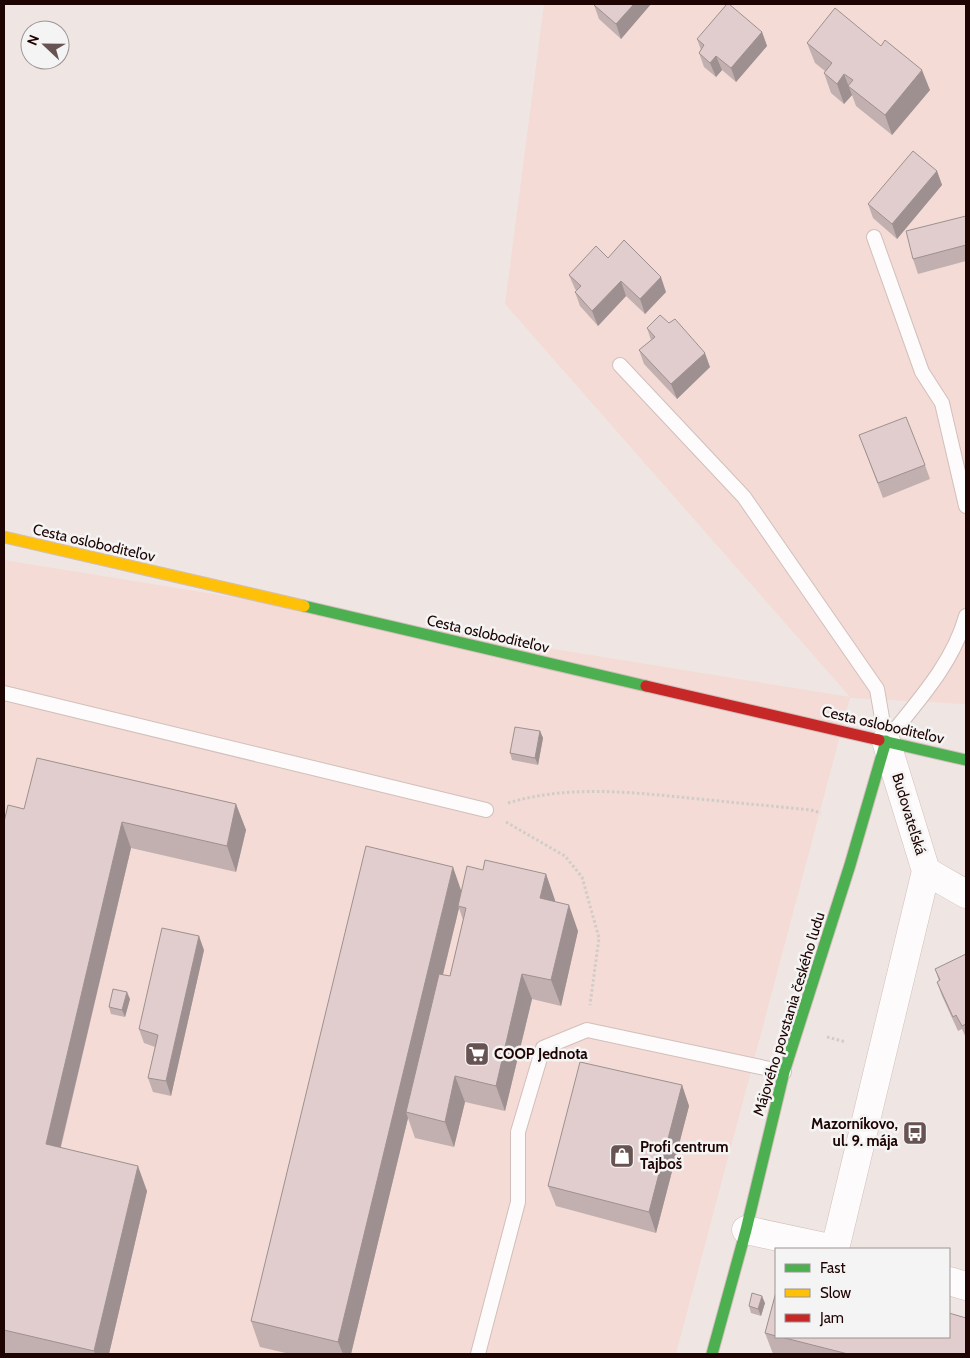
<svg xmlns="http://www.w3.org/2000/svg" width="970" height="1358" viewBox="0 0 970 1358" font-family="Cabin,sans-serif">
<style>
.built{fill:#f4dbd5}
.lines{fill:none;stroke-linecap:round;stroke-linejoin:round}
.lane-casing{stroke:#d2bfbb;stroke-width:16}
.street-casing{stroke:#d2bfbb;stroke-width:29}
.fast-casing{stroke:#d2bfbb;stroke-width:13}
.slow-casing{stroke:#d2bfbb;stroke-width:13}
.jam-casing{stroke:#d2bfbb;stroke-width:13}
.path{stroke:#d0ccca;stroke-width:3;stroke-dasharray:2.5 2.5;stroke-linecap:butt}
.lane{stroke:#fdfbfb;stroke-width:14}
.street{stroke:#fdfbfb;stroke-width:28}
.fast{stroke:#4caf50;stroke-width:11}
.slow{stroke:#ffc107;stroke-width:11}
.jam{stroke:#c62828;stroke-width:11}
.wall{fill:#c2b0b0;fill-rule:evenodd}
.shaded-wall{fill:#9e9090}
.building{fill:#e1cdcd;stroke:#9e9090}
.labels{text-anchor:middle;stroke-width:5;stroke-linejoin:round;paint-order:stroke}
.street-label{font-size:15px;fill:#1e0402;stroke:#f4f4f4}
.poi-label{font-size:15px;font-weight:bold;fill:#1e0402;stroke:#f4f4f4;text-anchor:start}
</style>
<rect width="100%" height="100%" fill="#efe6e4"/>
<path class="built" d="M 544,4 L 966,4 L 966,704 L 850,698 L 676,1354 L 4,1354 L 4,560 L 850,697 L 505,304 Z"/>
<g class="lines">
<defs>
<path id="lane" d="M 874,237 L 922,372 L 942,403 L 966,506
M 620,365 L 744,497 L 877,689 L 886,741 C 916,703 953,664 966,616
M 4,693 L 486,810
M 478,1354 L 518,1202 L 518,1132 L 543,1048 L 587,1030 L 784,1072"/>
<path id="street" d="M 886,741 L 926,871 L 966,894
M 746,1230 L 834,1249
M 835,1249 L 926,871
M 949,1281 L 966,1286"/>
<path id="fast" d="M 304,606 L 646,686
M 879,740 L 966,760
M 712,1354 L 746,1230 L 784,1072 L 850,865 L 886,741"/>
<path id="slow" d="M 4,537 L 304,606"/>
<path id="jam" d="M 646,686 L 879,740"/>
</defs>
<use href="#lane" class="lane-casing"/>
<use href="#street" class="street-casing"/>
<use href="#fast" class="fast-casing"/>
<use href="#slow" class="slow-casing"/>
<use href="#jam" class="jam-casing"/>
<path class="path" d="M 508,803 C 567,785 629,792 689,798 C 730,802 770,806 811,810 L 821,813
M 506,822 L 565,856 L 582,877 L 599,938 L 590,1005
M 827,1037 L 846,1042"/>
<use href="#lane" class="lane"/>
<use href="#street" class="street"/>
<use href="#fast" class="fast"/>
<use href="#slow" class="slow"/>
<use href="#jam" class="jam"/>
</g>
<path class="wall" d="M 594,4 L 651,4 L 621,39 L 599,19 L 594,5 Z
M 762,32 L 767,46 L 736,82 L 722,70 L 716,77 L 704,67 L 699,53 L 701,50 L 697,39 Z
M 807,43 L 930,90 L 892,135 L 856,106 L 852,95 L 844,104 L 831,93 L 824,73 L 825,71 L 815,63 Z
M 937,171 L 942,185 L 897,239 L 873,218 L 868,204 Z
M 966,216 L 966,261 L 918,274 L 913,259 Z
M 608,258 L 666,292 L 645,314 L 626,296 L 598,326 L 580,306 L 575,292 L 577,291 L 575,289 L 569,275 Z
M 669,323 L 710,367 L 677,399 L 644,364 L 639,350 L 651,340 L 647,328 Z
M 859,435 L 925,465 L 930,479 L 883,498 Z
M 540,731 L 543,738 L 538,765 L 512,760 L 510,753 Z
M 236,804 L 246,830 L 236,872 L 131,848 L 61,1147 L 147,1191 L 109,1354 L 4,1354 L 4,822 L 24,809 Z
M 483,870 L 546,874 L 555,901 L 578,931 L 561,1006 L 532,999 L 505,1111 L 465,1102 L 454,1147 L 415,1138 L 408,1118 L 351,1354 L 290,1354 L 260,1347 L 251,1321 L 462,891 ZM 459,908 L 463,920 L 450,976 L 443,975 Z
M 204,950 L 171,1096 L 153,1092 L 148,1078 L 155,1047 L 144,1043 L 139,1029 Z
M 966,954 L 966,1038 L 962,1029 L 958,1031 L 942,996 L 937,982 L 939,981 L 935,969 Z
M 130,999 L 125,1017 L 111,1014 L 109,1007 Z
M 682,1085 L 689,1106 L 656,1233 L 556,1206 L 548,1186 Z
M 776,1292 L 776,1337 L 949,1337 L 966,1354 L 773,1354 L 765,1333 Z
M 765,1303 L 761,1316 L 751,1313 L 749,1306 Z"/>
<path class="shaded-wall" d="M 634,4 L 651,4 L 621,39 L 616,24 Z
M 762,32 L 767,46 L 736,82 L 731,68 Z
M 716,56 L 722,70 L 716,77 L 710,63 Z
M 922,70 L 930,90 L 892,135 L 885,115 Z
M 844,74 L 852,95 L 844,104 L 837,84 Z
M 937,171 L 942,185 L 897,239 L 892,224 Z
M 661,277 L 666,292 L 645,314 L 640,299 Z
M 621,281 L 626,296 L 598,326 L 592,311 Z
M 705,353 L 710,367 L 677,399 L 671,384 Z
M 540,731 L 543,738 L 538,765 L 535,758 Z
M 236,804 L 246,830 L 236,872 L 227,846 Z
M 122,822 L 131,848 L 55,1170 L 46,1144 Z
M 453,867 L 462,893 L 458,906 L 459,908 L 409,1113 L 406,1112 L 408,1118 L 351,1354 L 343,1354 L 338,1342 Z
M 546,874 L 555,900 L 549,923 L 540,898 Z
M 569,905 L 578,931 L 561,1006 L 551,980 Z
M 199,936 L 204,950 L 171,1096 L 166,1081 Z
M 522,974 L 532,999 L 505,1111 L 496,1086 Z
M 127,992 L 130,999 L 125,1017 L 122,1010 Z
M 455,1076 L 465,1102 L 454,1147 L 445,1122 Z
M 682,1085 L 689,1106 L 656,1233 L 649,1212 Z
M 138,1166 L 147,1191 L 109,1354 L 95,1354 L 94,1351 Z
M 762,1296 L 765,1303 L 761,1316 L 758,1309 Z"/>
<path class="building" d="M 594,4 L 634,4 L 616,24 L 594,5 Z
M 727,4 L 729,4 L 762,32 L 731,68 L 716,56 L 710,63 L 699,53 L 704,45 L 697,39 Z
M 835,8 L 881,46 L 885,40 L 922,70 L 885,115 L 848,86 L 853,80 L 844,74 L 837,84 L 824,73 L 832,63 L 807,43 Z
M 913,151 L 937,171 L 892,224 L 868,204 Z
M 966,216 L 966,245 L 913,259 L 906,231 Z
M 624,240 L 661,277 L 640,299 L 621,281 L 592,311 L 575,292 L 581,286 L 569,275 L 596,246 L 608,258 Z
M 660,315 L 669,323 L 675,319 L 705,353 L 671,384 L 639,350 L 655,337 L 647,328 Z
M 906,417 L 925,465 L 878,483 L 859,435 Z
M 515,727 L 540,731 L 535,758 L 510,753 Z
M 37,758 L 236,804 L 227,846 L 122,822 L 46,1144 L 138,1166 L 94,1351 L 4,1330 L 4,822 L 8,805 L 24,809 Z
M 366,846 L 453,867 L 338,1342 L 251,1321 Z
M 485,860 L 546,874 L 540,898 L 569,905 L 551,980 L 522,974 L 496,1086 L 455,1076 L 445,1122 L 406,1112 L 439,974 L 450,976 L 466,908 L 458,906 L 467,866 L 483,870 Z
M 162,928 L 199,936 L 166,1081 L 148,1078 L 158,1035 L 139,1029 Z
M 966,954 L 966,1024 L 962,1026 L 956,1015 L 953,1017 L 937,982 L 940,980 L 935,969 Z
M 113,989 L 127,992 L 122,1010 L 109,1007 Z
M 580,1062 L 682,1085 L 649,1212 L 548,1186 Z
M 776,1292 L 776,1336 L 765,1333 Z
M 752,1293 L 762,1296 L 758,1309 L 749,1306 Z
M 949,1313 L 966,1318 L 966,1354 L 848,1354 L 781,1337 L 949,1337 Z"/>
<defs>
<symbol id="supermarket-square" viewBox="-11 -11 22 22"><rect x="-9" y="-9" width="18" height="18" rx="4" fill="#675351" stroke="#f4f4f4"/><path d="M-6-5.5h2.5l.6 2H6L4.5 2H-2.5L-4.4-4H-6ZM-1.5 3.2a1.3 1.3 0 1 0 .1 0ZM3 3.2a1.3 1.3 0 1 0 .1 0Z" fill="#fff"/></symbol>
<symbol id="bus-square" viewBox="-11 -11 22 22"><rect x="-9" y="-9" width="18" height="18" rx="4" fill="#675351" stroke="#f4f4f4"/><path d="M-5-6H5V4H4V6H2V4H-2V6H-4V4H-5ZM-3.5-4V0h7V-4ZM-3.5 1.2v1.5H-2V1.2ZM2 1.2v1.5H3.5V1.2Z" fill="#fff"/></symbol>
<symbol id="shop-square" viewBox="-11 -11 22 22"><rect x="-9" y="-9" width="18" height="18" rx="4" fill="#675351" stroke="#f4f4f4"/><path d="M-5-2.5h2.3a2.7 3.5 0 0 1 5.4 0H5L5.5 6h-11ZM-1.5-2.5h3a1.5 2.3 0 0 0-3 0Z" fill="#fff"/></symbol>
</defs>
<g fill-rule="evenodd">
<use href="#supermarket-square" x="463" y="1040" width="28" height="28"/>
<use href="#bus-square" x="901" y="1119" width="28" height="28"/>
<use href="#shop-square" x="608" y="1142" width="28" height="28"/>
</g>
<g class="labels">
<g class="street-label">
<text transform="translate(94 543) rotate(13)" y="5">Cesta osloboditeľov</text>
<text transform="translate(488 634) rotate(13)" y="5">Cesta osloboditeľov</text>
<text transform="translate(883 725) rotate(13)" y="5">Cesta osloboditeľov</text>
<text transform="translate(909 814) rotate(73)" y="5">Budovateľská</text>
<text transform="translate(789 1014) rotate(-73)" y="5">Májového povstania českého ľudu</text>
</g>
<g class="poi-label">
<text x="494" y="1059">COOP Jednota</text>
<text x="898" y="1129" text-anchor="end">Mazorníkovo,<tspan x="898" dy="17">ul. 9. mája</tspan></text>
<text x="640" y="1152">Profi centrum<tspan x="640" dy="17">Tajboš</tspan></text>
</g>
</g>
<rect width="970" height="1358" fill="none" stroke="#1e0402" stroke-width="10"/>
<rect x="775" y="1248" width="175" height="90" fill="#f4f4f4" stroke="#9e9493"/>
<rect x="785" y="1264" width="25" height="8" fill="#4caf50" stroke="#9e9493"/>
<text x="820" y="1273" font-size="15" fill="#1e0402">Fast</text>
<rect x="785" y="1289" width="25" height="8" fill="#ffc107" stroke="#9e9493"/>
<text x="820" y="1298" font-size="15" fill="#1e0402">Slow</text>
<rect x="785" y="1314" width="25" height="8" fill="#c62828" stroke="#9e9493"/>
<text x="820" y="1323" font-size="15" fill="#1e0402">Jam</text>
<g transform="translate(45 45) rotate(292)"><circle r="24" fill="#f4f4f4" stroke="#9e9493"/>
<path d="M0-4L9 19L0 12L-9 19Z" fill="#675351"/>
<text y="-8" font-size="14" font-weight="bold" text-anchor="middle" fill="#1e0402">N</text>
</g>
</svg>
